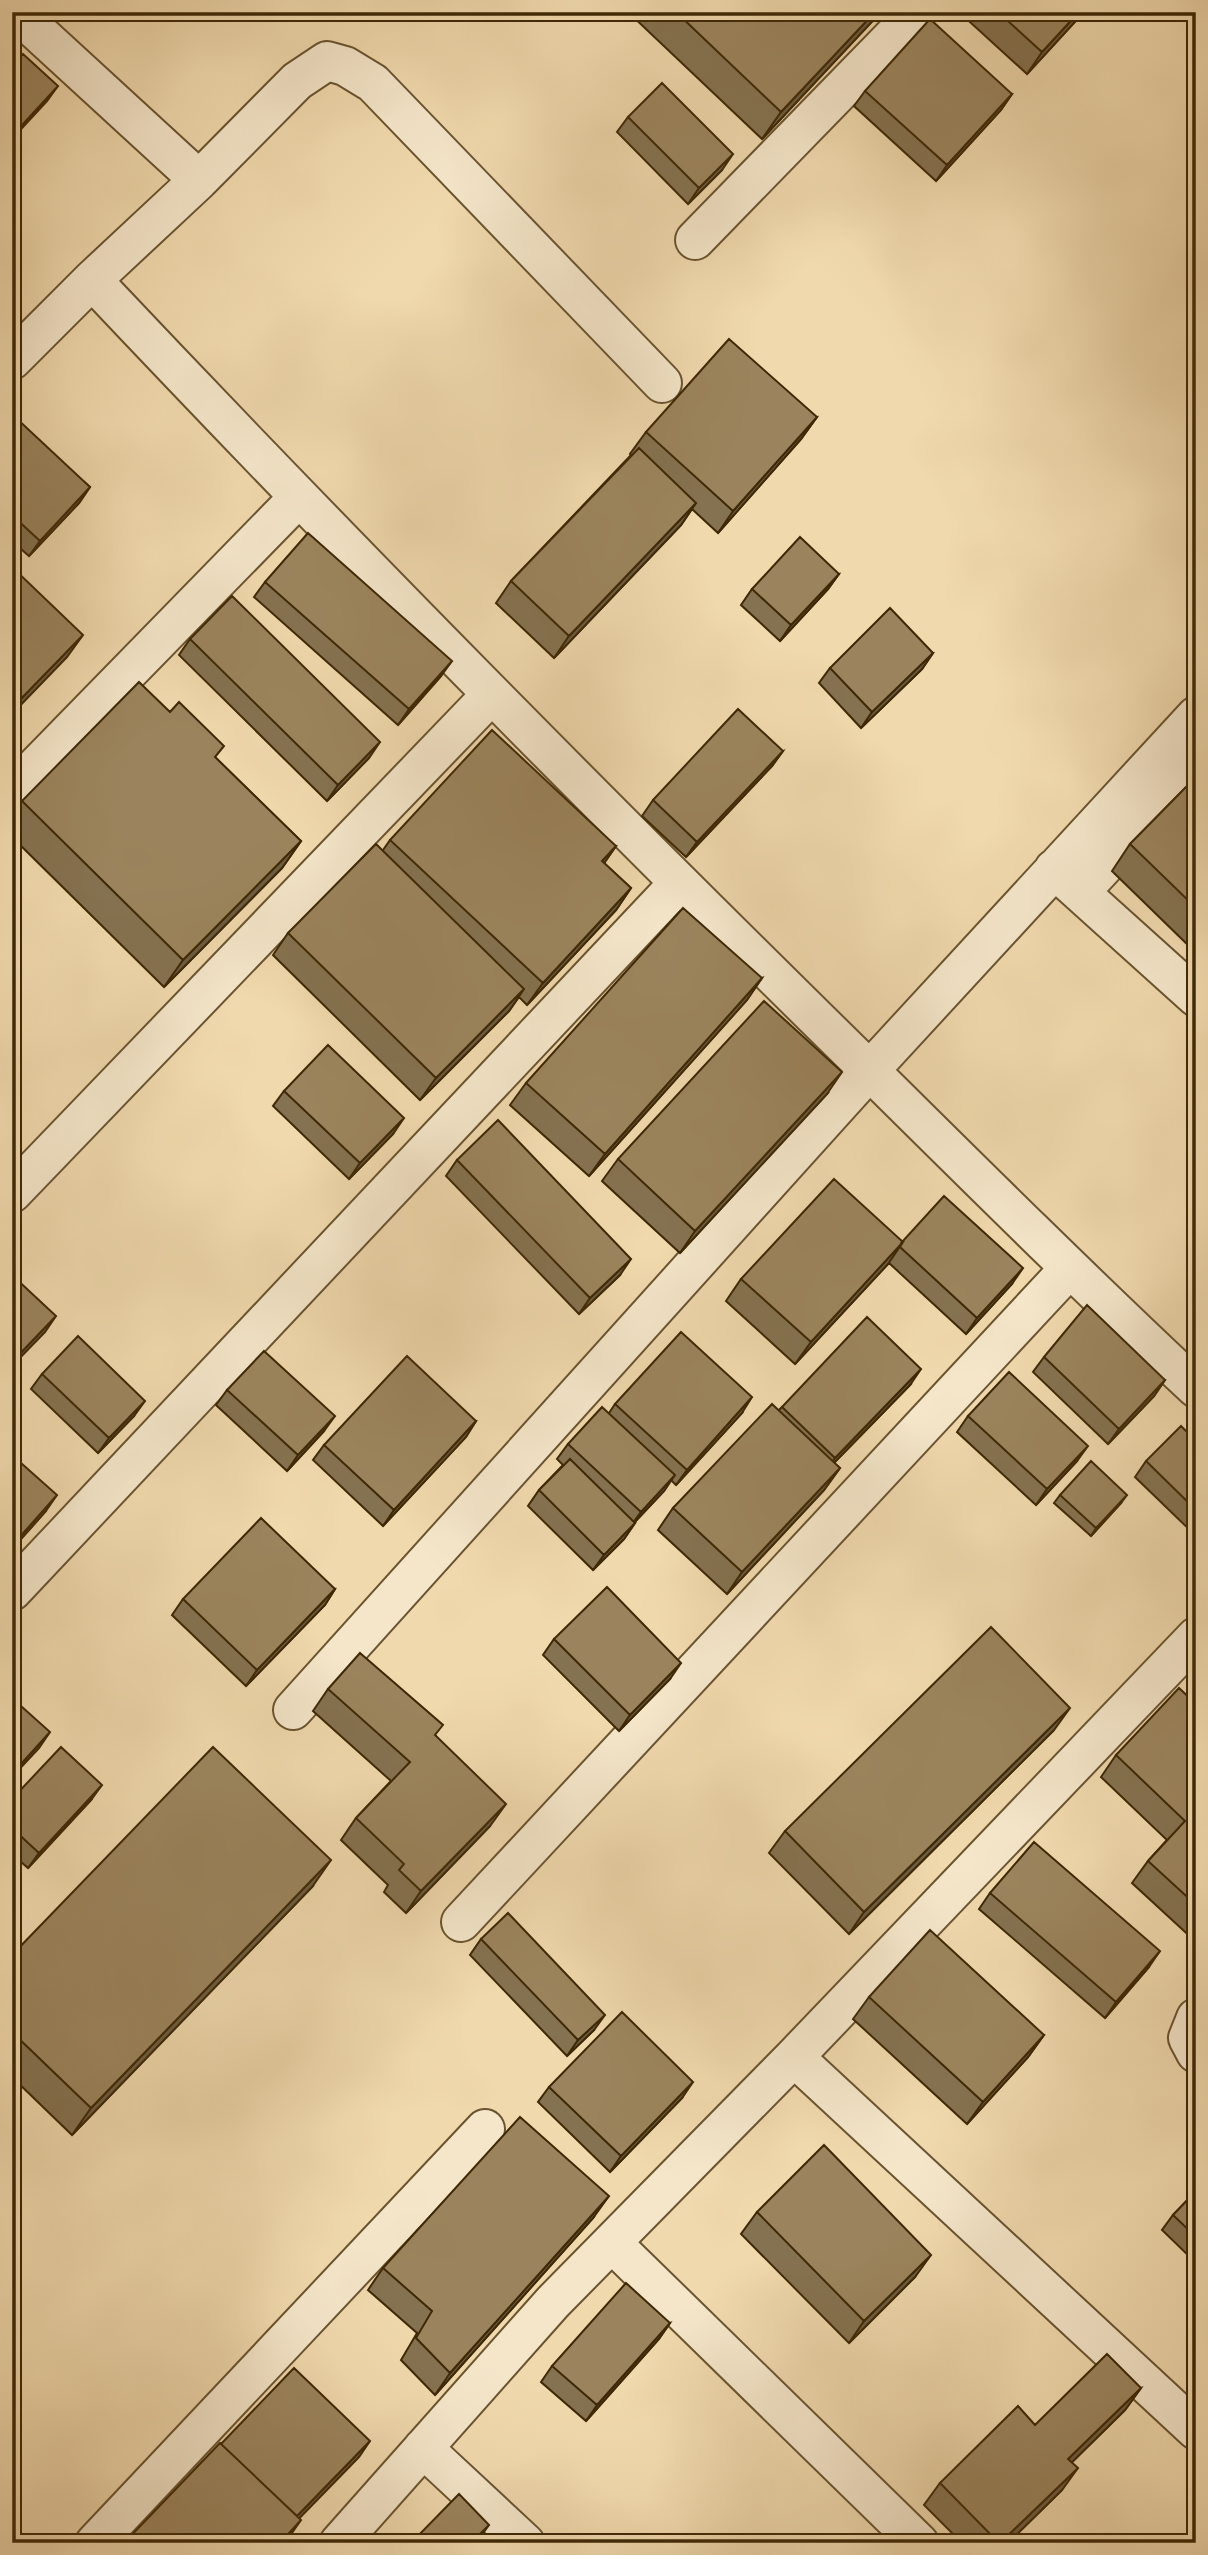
<svg xmlns="http://www.w3.org/2000/svg" width="1208" height="2555" viewBox="0 0 1208 2555" font-family="'EB Garamond',serif">
<style>
.lines{fill:none;stroke-linecap:round;stroke-linejoin:round}
.minor-casing{stroke:#6a5430;stroke-width:42}
.minor{stroke:#f5e6ca;stroke-width:38}
.wall{fill:#857250;stroke:#3e2806;stroke-width:2}
.shaded-wall{fill:#6c5c41;stroke:#3e2806;stroke-width:2}
.building{fill:#9b845d;stroke:#3e2806;stroke-width:2}
</style>
<rect width="100%" height="100%" fill="#f0d9ad"/>
<filter id="stains"><feTurbulence type="fractalNoise" baseFrequency=".00286" numOctaves="4"/><feColorMatrix values="0 0 0 0 .2 0 0 0 0 .09 0 0 0 0 .02 0 0 0 .5 -.17"/></filter>
<radialGradient id="worn" r=".72"><stop offset=".6" stop-color="#630" stop-opacity="0"/><stop offset="1" stop-color="#630" stop-opacity=".3"/></radialGradient>
<g class="lines">
<defs>
<path id="minor" d="M 16,12 L 199,180 L 92,280 C 346,549 605,811 869,1070 C 977,1177 1085,1284 1196,1388
M 199,180 L 297,81 L 327,61 L 345,66 L 373,83 L 662,383
M 695,240 L 917,12
M 12,360 L 92,280
M 12,791 L 298,498
M 1054,869 L 1196,997
M 1080,892 L 1196,767
M 12,1193 L 491,695
M 12,1591 L 678,884
M 293,1710 L 869,1071 L 1196,716
M 461,1922 L 1069,1269
M 1196,2018 L 1188,2038 L 1196,2053
M 794,2057 L 1196,2430
M 612,2243 L 919,2543
M 423,2448 L 525,2543
M 95,2543 L 485,2129
M 339,2543 L 553,2302 L 794,2057 L 1196,1637"/>
</defs>
<use href="#minor" class="minor-casing"/>
<use href="#minor" class="minor"/>
</g>
<path class="wall" d="M 628,12 L 881,12 L 762,139 Z
M 959,12 L 1084,12 L 1027,74 Z
M 865,91 L 1012,94 L 1001,110 L 936,181 L 854,106 Z
M 628,117 L 722,170 L 688,204 L 617,132 Z
M 817,417 L 801,439 L 718,533 L 692,509 L 681,525 L 554,658 L 496,603 L 511,581 L 631,455 L 630,454 L 646,432 Z
M 12,420 L 90,487 L 79,503 L 29,556 L 12,541 Z
M 839,574 L 828,589 L 780,641 L 741,605 L 752,589 Z
M 265,582 L 441,676 L 398,725 L 254,597 Z
M 190,639 L 369,758 L 327,801 L 179,655 Z
M 933,653 L 922,669 L 861,728 L 819,683 L 830,668 Z
M 783,751 L 772,766 L 686,857 L 642,816 L 653,800 Z
M 216,758 L 301,841 L 282,868 L 164,987 L 12,837 L 12,815 L 22,801 Z
M 1196,777 L 1196,941 L 1190,947 L 1112,871 L 1130,844 Z
M 390,840 L 616,846 L 604,863 L 631,888 L 616,910 L 527,1005 L 519,997 L 509,1011 L 420,1100 L 273,955 L 288,933 L 383,850 Z
M 762,978 L 747,1000 L 589,1176 L 510,1105 L 526,1083 Z
M 284,1091 L 393,1134 L 349,1179 L 273,1106 Z
M 827,1094 L 680,1253 L 602,1181 L 618,1159 Z
M 457,1160 L 620,1275 L 579,1314 L 446,1176 Z
M 902,1242 L 1012,1284 L 966,1334 L 889,1263 L 795,1364 L 726,1301 L 741,1279 Z
M 1044,1357 L 1165,1380 L 1154,1396 L 1108,1444 L 1033,1372 Z
M 42,1374 L 134,1416 L 98,1453 L 31,1389 Z
M 910,1385 L 834,1463 L 840,1468 L 824,1490 L 727,1594 L 658,1530 L 673,1508 L 779,1410 L 782,1407 Z
M 227,1390 L 324,1431 L 287,1471 L 216,1405 Z
M 615,1404 L 742,1413 L 676,1485 L 671,1480 L 664,1491 L 634,1523 L 635,1523 L 624,1539 L 593,1570 L 528,1506 L 539,1490 L 563,1465 L 557,1459 L 568,1444 L 609,1413 Z
M 968,1416 L 1077,1461 L 1036,1505 L 957,1432 Z
M 476,1421 L 466,1437 L 383,1526 L 313,1460 L 324,1445 Z
M 1196,1441 L 1196,1536 L 1135,1477 L 1146,1461 Z
M 12,1455 L 46,1511 L 12,1549 Z
M 1060,1495 L 1121,1503 L 1091,1536 L 1054,1503 Z
M 335,1589 L 325,1605 L 246,1686 L 172,1615 L 183,1599 Z
M 554,1639 L 670,1679 L 619,1731 L 543,1655 Z
M 328,1689 L 436,1736 L 490,1826 L 406,1913 L 384,1892 L 388,1885 L 341,1840 L 356,1818 L 391,1781 L 313,1711 Z
M 1196,1704 L 1196,1942 L 1132,1883 L 1148,1861 L 1167,1840 L 1101,1777 L 1116,1755 Z
M 1054,1730 L 849,1934 L 769,1853 L 785,1831 Z
M 12,1799 L 91,1800 L 28,1868 L 12,1854 Z
M 312,1887 L 72,2135 L 12,2077 L 12,1955 Z
M 990,1893 L 1149,1967 L 1105,2018 L 979,1909 Z
M 481,1939 L 594,2030 L 567,2056 L 470,1955 Z
M 869,1997 L 1044,2035 L 1028,2057 L 967,2124 L 853,2019 Z
M 549,2087 L 682,2098 L 610,2172 L 538,2102 Z
M 1196,2191 L 1196,2263 L 1162,2230 L 1173,2215 Z
M 757,2212 L 915,2277 L 849,2343 L 741,2234 Z
M 593,2218 L 435,2395 L 401,2360 L 417,2333 L 368,2290 L 383,2268 Z
M 670,2323 L 659,2339 L 586,2421 L 541,2382 L 552,2366 Z
M 1141,2388 L 1125,2410 L 1072,2462 L 1062,2490 L 1008,2543 L 962,2543 L 924,2505 L 940,2483 L 1035,2425 Z"/>
<path class="shaded-wall" d="M 875,12 L 881,12 L 762,139 L 781,112 Z
M 1079,12 L 1084,12 L 1027,74 L 1042,52 Z
M 58,86 L 47,101 L 12,139 L 12,136 Z
M 1012,94 L 1001,110 L 936,181 L 947,165 Z
M 733,154 L 722,170 L 688,204 L 699,188 Z
M 817,417 L 801,439 L 718,533 L 733,511 Z
M 90,487 L 79,503 L 29,556 L 40,541 Z
M 696,503 L 681,525 L 554,658 L 569,636 Z
M 839,574 L 828,589 L 780,641 L 791,625 Z
M 83,635 L 67,657 L 12,714 L 12,708 Z
M 933,653 L 922,669 L 861,728 L 872,712 Z
M 452,661 L 441,676 L 398,725 L 409,709 Z
M 380,742 L 369,758 L 327,801 L 338,785 Z
M 783,751 L 772,766 L 686,857 L 697,842 Z
M 301,841 L 282,868 L 164,987 L 183,960 Z
M 616,846 L 601,868 L 602,861 Z
M 631,888 L 616,910 L 527,1005 L 543,983 Z
M 762,978 L 747,1000 L 589,1176 L 605,1154 Z
M 524,989 L 509,1011 L 420,1100 L 436,1078 Z
M 842,1072 L 827,1094 L 680,1253 L 695,1231 Z
M 404,1118 L 393,1134 L 349,1179 L 360,1163 Z
M 903,1242 L 888,1264 L 795,1364 L 811,1342 Z
M 631,1259 L 620,1275 L 579,1314 L 590,1298 Z
M 1023,1268 L 1012,1284 L 966,1334 L 977,1318 Z
M 56,1316 L 45,1332 L 12,1366 L 12,1362 Z
M 921,1369 L 910,1385 L 824,1473 L 835,1458 Z
M 1165,1380 L 1154,1396 L 1108,1444 L 1119,1429 Z
M 752,1397 L 742,1413 L 676,1485 L 687,1470 Z
M 145,1401 L 134,1416 L 98,1453 L 109,1438 Z
M 335,1416 L 324,1431 L 287,1471 L 298,1455 Z
M 476,1421 L 466,1437 L 383,1526 L 394,1510 Z
M 1088,1446 L 1077,1461 L 1036,1505 L 1047,1489 Z
M 840,1468 L 824,1490 L 727,1594 L 742,1572 Z
M 675,1475 L 664,1491 L 630,1527 L 641,1512 Z
M 57,1495 L 46,1511 L 12,1549 L 18,1539 Z
M 1127,1495 L 1121,1503 L 1091,1536 L 1096,1528 Z
M 635,1523 L 624,1539 L 593,1570 L 604,1555 Z
M 335,1589 L 325,1605 L 246,1686 L 257,1670 Z
M 681,1663 L 670,1679 L 619,1731 L 630,1715 Z
M 1070,1708 L 1054,1730 L 849,1934 L 864,1912 Z
M 50,1732 L 39,1748 L 12,1777 L 12,1774 Z
M 102,1785 L 91,1800 L 28,1868 L 39,1853 Z
M 506,1804 L 490,1826 L 406,1913 L 421,1891 Z
M 331,1860 L 312,1887 L 72,2135 L 91,2108 Z
M 1160,1951 L 1149,1967 L 1105,2018 L 1116,2002 Z
M 605,2015 L 594,2030 L 567,2056 L 578,2040 Z
M 1044,2035 L 1028,2057 L 967,2124 L 983,2102 Z
M 693,2082 L 682,2098 L 610,2172 L 621,2156 Z
M 609,2196 L 593,2218 L 435,2395 L 450,2373 Z
M 931,2255 L 915,2277 L 849,2343 L 864,2321 Z
M 670,2323 L 659,2339 L 586,2421 L 597,2405 Z
M 1141,2388 L 1125,2410 L 1053,2481 L 1068,2459 Z
M 370,2441 L 359,2457 L 284,2534 L 295,2518 Z
M 1078,2468 L 1062,2490 L 1008,2543 L 1000,2543 Z
M 301,2520 L 285,2543 L 280,2543 Z
M 489,2525 L 476,2543 L 471,2543 Z"/>
<path class="building" d="M 676,12 L 875,12 L 781,112 Z
M 998,12 L 1079,12 L 1042,52 Z
M 930,19 L 1012,94 L 947,165 L 865,91 Z
M 23,54 L 58,86 L 12,136 L 12,66 Z
M 662,83 L 733,154 L 699,188 L 628,117 Z
M 729,339 L 817,417 L 733,511 L 646,432 Z
M 15,417 L 90,487 L 40,541 L 12,515 L 12,420 Z
M 639,448 L 696,503 L 569,636 L 511,581 Z
M 308,533 L 452,661 L 409,709 L 265,582 Z
M 800,537 L 839,574 L 791,625 L 752,589 Z
M 12,567 L 83,635 L 12,708 Z
M 232,596 L 380,742 L 338,785 L 190,639 Z
M 890,608 L 933,653 L 872,712 L 830,668 Z
M 139,682 L 170,712 L 179,702 L 224,746 L 215,757 L 301,841 L 183,960 L 22,801 Z
M 738,709 L 783,751 L 697,842 L 653,800 Z
M 492,730 L 616,846 L 602,861 L 631,888 L 543,983 L 390,840 Z
M 1196,777 L 1196,908 L 1130,844 Z
M 376,844 L 524,989 L 436,1078 L 288,933 Z
M 683,908 L 762,978 L 605,1154 L 526,1083 Z
M 764,1001 L 842,1072 L 695,1231 L 618,1159 Z
M 328,1045 L 404,1118 L 360,1163 L 284,1091 Z
M 498,1120 L 631,1259 L 590,1298 L 457,1160 Z
M 834,1179 L 903,1242 L 811,1342 L 741,1279 Z
M 944,1196 L 1023,1268 L 977,1318 L 900,1247 L 903,1242 L 902,1242 Z
M 12,1275 L 56,1316 L 12,1362 Z
M 1087,1305 L 1165,1380 L 1119,1429 L 1044,1357 Z
M 867,1317 L 921,1369 L 835,1458 L 782,1407 Z
M 681,1332 L 752,1397 L 687,1470 L 615,1404 Z
M 78,1336 L 145,1401 L 109,1438 L 42,1374 Z
M 264,1351 L 335,1416 L 298,1455 L 227,1390 Z
M 407,1356 L 476,1421 L 394,1510 L 324,1445 Z
M 1009,1372 L 1088,1446 L 1047,1489 L 968,1416 Z
M 772,1404 L 840,1468 L 742,1572 L 673,1508 Z
M 602,1407 L 675,1475 L 641,1512 L 568,1444 Z
M 1181,1426 L 1196,1441 L 1196,1510 L 1146,1461 Z
M 12,1455 L 57,1495 L 18,1539 L 12,1533 Z
M 570,1459 L 635,1523 L 604,1555 L 539,1490 Z
M 1091,1461 L 1127,1495 L 1096,1528 L 1060,1495 Z
M 261,1518 L 335,1589 L 257,1670 L 183,1599 Z
M 607,1587 L 681,1663 L 630,1715 L 554,1639 Z
M 991,1627 L 1070,1708 L 864,1912 L 785,1831 Z
M 360,1653 L 443,1725 L 435,1735 L 506,1804 L 421,1891 L 399,1870 L 404,1864 L 356,1818 L 410,1762 L 328,1689 Z
M 1179,1688 L 1196,1704 L 1196,1905 L 1148,1861 L 1185,1821 L 1116,1755 Z
M 12,1698 L 50,1732 L 12,1774 Z
M 61,1747 L 102,1785 L 39,1853 L 12,1828 L 12,1799 Z
M 213,1747 L 331,1860 L 91,2108 L 12,2032 L 12,1955 Z
M 1034,1842 L 1160,1951 L 1116,2002 L 990,1893 Z
M 508,1913 L 605,2015 L 578,2040 L 481,1939 Z
M 930,1930 L 1044,2035 L 983,2102 L 869,1997 Z
M 622,2012 L 693,2082 L 621,2156 L 549,2087 Z
M 520,2117 L 609,2196 L 450,2373 L 416,2338 L 432,2311 L 383,2268 Z
M 824,2145 L 931,2255 L 864,2321 L 757,2212 Z
M 1196,2191 L 1196,2237 L 1173,2215 Z
M 626,2283 L 670,2323 L 597,2405 L 552,2366 Z
M 1107,2354 L 1141,2388 L 1068,2459 L 1078,2468 L 1000,2543 L 999,2543 L 940,2483 L 1018,2406 L 1035,2425 Z
M 294,2368 L 370,2441 L 297,2516 L 221,2444 Z
M 220,2443 L 301,2520 L 280,2543 L 124,2543 Z
M 459,2494 L 489,2525 L 471,2543 L 411,2543 Z"/>
<rect width="1208" height="2555" fill="none" stroke="#f0d9ad" stroke-width="42"/>
<rect x="14" y="14" width="1180" height="2527" fill="none" stroke="#3e2806" stroke-width="3.5"/>
<rect x="21" y="21" width="1166" height="2513" fill="none" stroke="#3e2806" stroke-width="2"/>
<rect width="100%" height="100%" filter="url(#stains)"/>
<rect width="100%" height="100%" fill="url(#worn)"/>
</svg>
